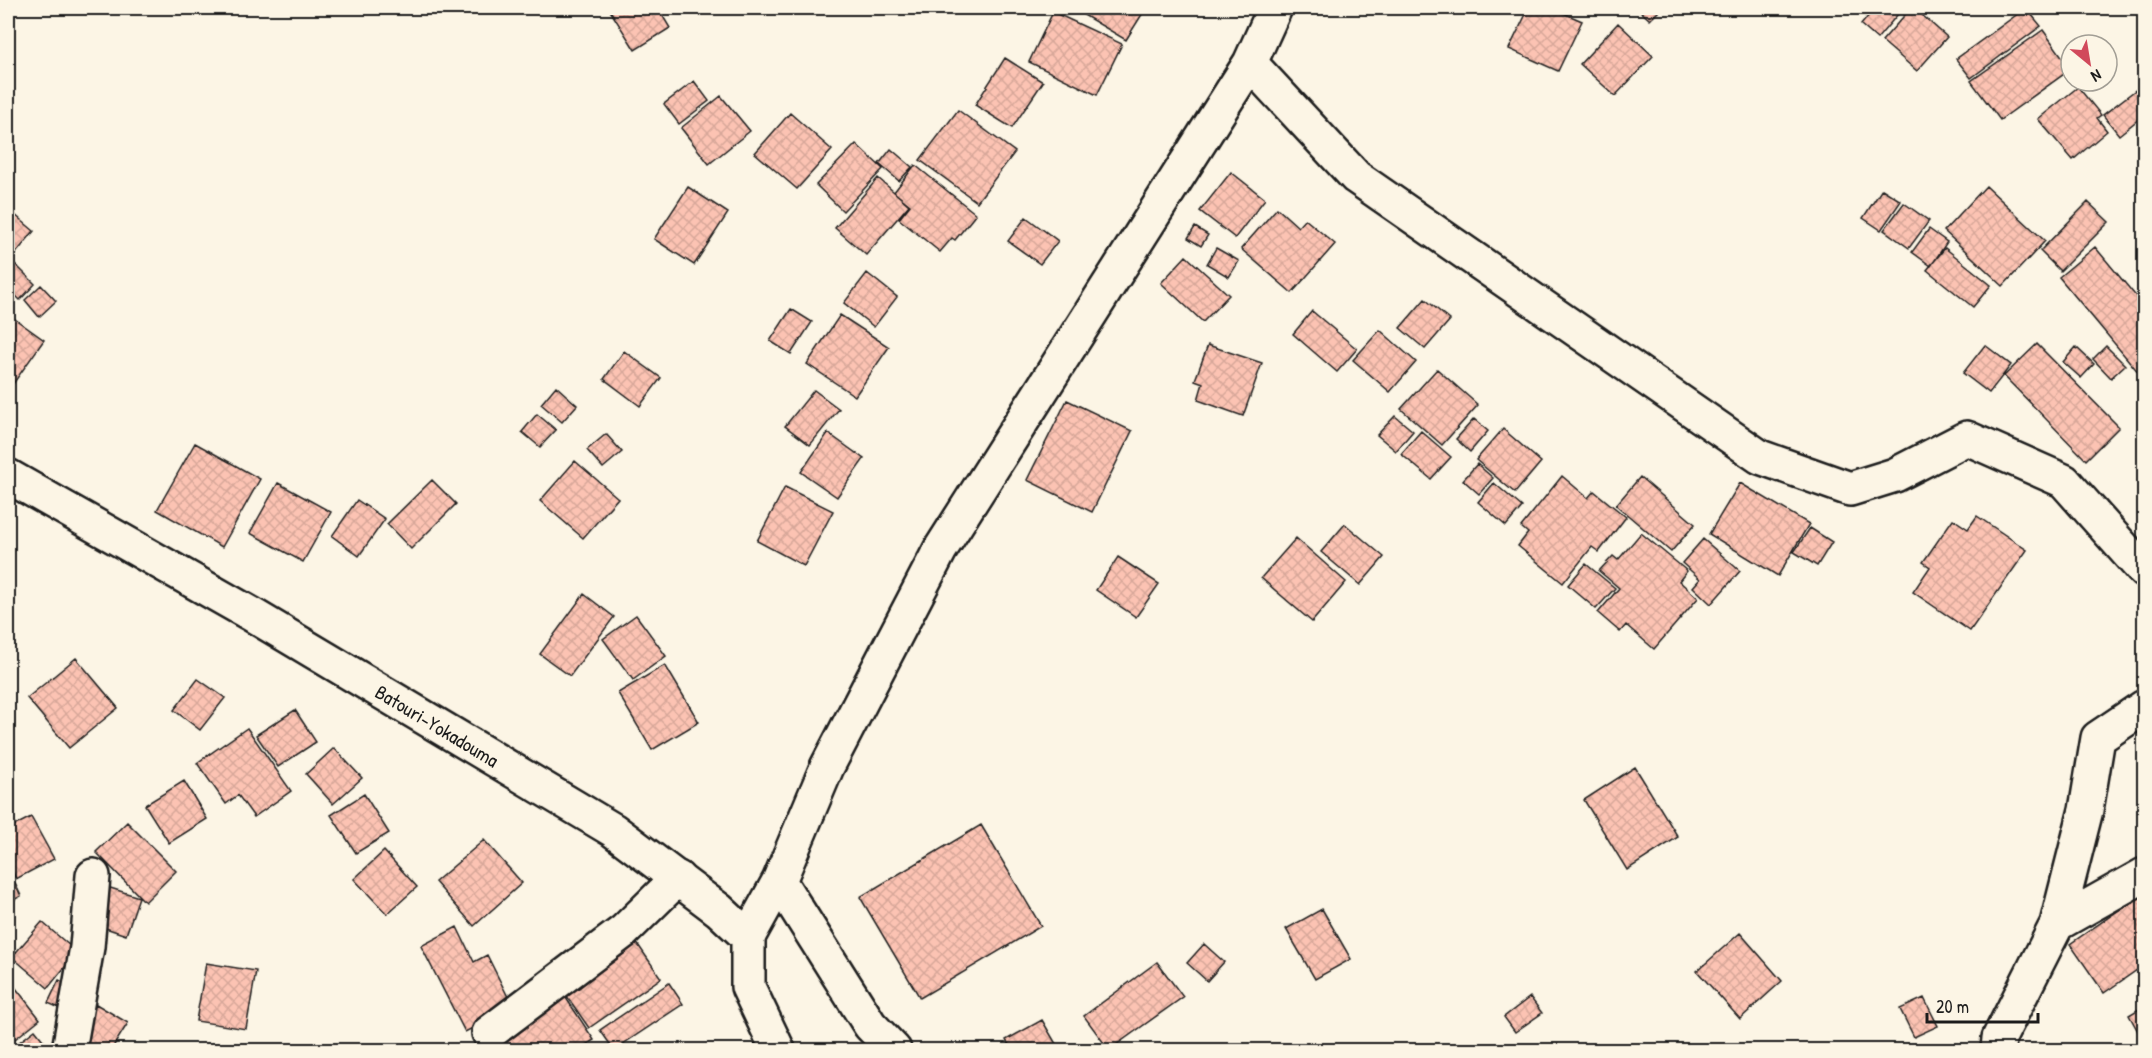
<svg xmlns="http://www.w3.org/2000/svg" width="2152" height="1058" viewBox="0 0 2152 1058" font-family="'Patrick Hand',sans-serif">
<style>
.building{fill:url(#building-cross-hatch);stroke:#1c1c1c;stroke-width:1.5}
.lines{fill:none;stroke-linecap:round;stroke-linejoin:round}
.street-casing{stroke:#1c1c1c;stroke-width:38}
.highway-casing{stroke:#1c1c1c;stroke-width:38}
.street{stroke:#fcf5e5;stroke-width:33}
.highway{stroke:#fcf5e5;stroke-width:33}
.labels{text-anchor:middle;stroke-width:6;stroke-linejoin:round;paint-order:stroke}
.street-label{font-size:20px;fill:#1c1c1c;stroke:#fcf5e5}
</style>
<defs>
<pattern id="building-cross-hatch" width="8" height="8" patternUnits="userSpaceOnUse" patternTransform="scale(1.5)"><rect width="8" height="8" fill="#fcc3b3"/><path d="M0 0l8 8M0 8l8-8" fill="none" stroke="#d7a799"/></pattern>
</defs>
<rect width="100%" height="100%" fill="#fcf5e5"/>
<filter id="ink" filterUnits="userSpaceOnUse"><feTurbulence type="fractalNoise" baseFrequency=".0167" numOctaves="2"/><feDisplacementMap in="SourceGraphic" scale="12" xChannelSelector="R" yChannelSelector="G"/><feConvolveMatrix kernelMatrix="1 2 1 2 8 2 1 2 1" color-interpolation-filters="sRGB"/></filter>
<g filter="url(#ink)">
<path class="building" d="M 612,8 L 658,8 L 670,28 L 635,50 L 609,9 Z
M 1056,8 L 1072,8 L 1066,15 Z
M 1086,8 L 1146,8 L 1126,40 L 1082,14 Z
M 1529,8 L 1552,8 L 1582,21 L 1558,71 L 1509,49 Z
M 1637,8 L 1662,8 L 1650,20 Z
M 1849,8 L 1869,8 L 1865,16 Z
M 1875,8 L 1903,8 L 1877,39 L 1861,25 Z
M 1911,8 L 1914,8 L 1947,37 L 1917,71 L 1882,41 Z
M 2026,8 L 2041,26 L 1971,78 L 1956,59 Z
M 1053,12 L 1122,44 L 1097,95 L 1029,62 Z
M 1618,23 L 1653,56 L 1615,96 L 1580,64 Z
M 2043,30 L 2071,69 L 2000,120 L 1971,81 Z
M 1005,58 L 1043,82 L 1012,128 L 975,105 Z
M 694,81 L 709,101 L 679,124 L 664,104 Z
M 2142,85 L 2144,88 L 2144,115 L 2119,135 L 2103,115 Z
M 2078,87 L 2101,115 L 2097,118 L 2107,131 L 2073,160 L 2038,119 Z
M 721,96 L 750,131 L 709,164 L 681,128 Z
M 958,110 L 1015,152 L 977,202 L 920,160 Z
M 790,113 L 832,150 L 797,189 L 755,153 Z
M 856,144 L 883,169 L 843,211 L 816,185 Z
M 891,149 L 912,167 L 899,181 L 879,164 Z
M 915,165 L 976,214 L 955,240 L 952,238 L 940,252 L 899,219 L 910,205 L 894,192 Z
M 1231,172 L 1265,199 L 1235,238 L 1200,211 Z
M 878,178 L 909,205 L 866,255 L 835,228 Z
M 1986,186 L 2045,241 L 2003,286 L 1944,231 Z
M 688,187 L 728,213 L 694,265 L 654,239 Z
M 1882,189 L 1901,201 L 1881,230 L 1863,218 Z
M 2088,202 L 2109,222 L 2060,271 L 2040,251 Z
M 1904,203 L 1929,221 L 1909,248 L 1884,230 Z
M 1277,208 L 1298,227 L 1305,219 L 1335,244 L 1292,293 L 1241,249 Z
M 8,209 L 34,231 L 8,263 Z
M 1026,217 L 1058,241 L 1040,264 L 1008,241 Z
M 1195,227 L 1208,235 L 1201,246 L 1188,238 Z
M 1929,229 L 1947,242 L 1931,266 L 1912,252 Z
M 2095,247 L 2144,306 L 2144,379 L 2059,277 Z
M 1216,248 L 1239,261 L 1229,277 L 1207,264 Z
M 1945,248 L 1991,285 L 1973,307 L 1927,270 Z
M 1186,256 L 1229,295 L 1203,322 L 1161,283 Z
M 15,264 L 35,284 L 20,300 L 8,288 L 8,271 Z
M 867,273 L 897,297 L 874,327 L 844,303 Z
M 41,285 L 56,301 L 39,317 L 25,300 Z
M 1425,299 L 1450,320 L 1425,349 L 1400,328 Z
M 791,309 L 812,322 L 791,354 L 770,341 Z
M 1312,311 L 1357,349 L 1337,372 L 1293,334 Z
M 8,314 L 44,340 L 8,391 Z
M 840,315 L 889,347 L 855,396 L 807,364 Z
M 1380,330 L 1416,362 L 1390,392 L 1353,360 Z
M 2037,344 L 2119,427 L 2086,460 L 2004,376 Z
M 1208,345 L 1262,363 L 1243,416 L 1198,400 L 1203,383 L 1195,380 Z
M 1985,345 L 2011,365 L 1989,393 L 1963,373 Z
M 2106,346 L 2125,365 L 2111,378 L 2093,359 Z
M 2076,347 L 2094,364 L 2081,378 L 2063,362 Z
M 624,351 L 661,378 L 640,406 L 604,379 Z
M 1437,369 L 1478,405 L 1442,445 L 1401,409 Z
M 556,386 L 577,405 L 562,422 L 541,404 Z
M 814,390 L 839,409 L 810,445 L 785,426 Z
M 1067,400 L 1132,431 L 1092,512 L 1027,480 Z
M 537,414 L 556,430 L 540,447 L 522,432 Z
M 1395,416 L 1413,431 L 1396,451 L 1377,435 Z
M 1474,419 L 1488,431 L 1470,452 L 1456,439 Z
M 1503,429 L 1541,462 L 1515,493 L 1476,460 Z
M 1421,431 L 1451,457 L 1431,479 L 1401,454 Z
M 828,433 L 864,459 L 837,497 L 801,472 Z
M 606,434 L 622,452 L 603,468 L 587,450 Z
M 195,443 L 260,479 L 222,547 L 157,510 Z
M 575,461 L 618,498 L 583,538 L 540,501 Z
M 1477,464 L 1493,478 L 1479,494 L 1463,480 Z
M 1562,476 L 1588,498 L 1594,491 L 1626,517 L 1599,552 L 1592,547 L 1563,583 L 1518,546 L 1528,533 L 1521,527 Z
M 1640,477 L 1695,524 L 1671,552 L 1616,505 Z
M 432,480 L 456,504 L 411,549 L 387,524 Z
M 278,483 L 331,512 L 303,562 L 250,533 Z
M 1494,483 L 1522,507 L 1506,526 L 1478,502 Z
M 1740,483 L 1809,524 L 1778,576 L 1709,534 Z
M 785,487 L 833,511 L 804,566 L 757,541 Z
M 357,500 L 385,519 L 359,556 L 332,536 Z
M 1977,516 L 2027,550 L 1970,631 L 1913,592 L 1930,567 L 1923,562 L 1953,519 L 1968,529 Z
M 1345,524 L 1384,557 L 1360,585 L 1321,552 Z
M 1810,528 L 1832,542 L 1817,566 L 1794,552 Z
M 1641,533 L 1687,571 L 1679,581 L 1698,598 L 1654,649 L 1626,625 L 1620,632 L 1598,613 L 1619,588 L 1599,571 L 1613,556 L 1618,560 Z
M 1296,538 L 1346,582 L 1312,622 L 1261,578 Z
M 1703,539 L 1740,571 L 1711,604 L 1693,587 L 1700,579 L 1682,563 Z
M 1118,557 L 1159,584 L 1136,617 L 1096,590 Z
M 1586,564 L 1615,588 L 1596,609 L 1568,585 Z
M 584,594 L 614,617 L 570,676 L 540,654 Z
M 636,615 L 666,656 L 633,680 L 603,639 Z
M 76,658 L 118,708 L 69,748 L 27,698 Z
M 665,665 L 699,722 L 652,750 L 618,693 Z
M 198,679 L 225,698 L 200,730 L 174,710 Z
M 295,710 L 316,742 L 278,767 L 256,735 Z
M 247,728 L 291,791 L 254,817 L 238,795 L 226,804 L 197,763 Z
M 334,748 L 362,778 L 333,804 L 306,774 Z
M 1635,767 L 1678,837 L 1627,870 L 1584,800 Z
M 184,781 L 207,819 L 169,843 L 145,805 Z
M 364,794 L 389,833 L 356,853 L 331,815 Z
M 31,817 L 54,859 L 16,879 L 8,862 L 8,829 Z
M 127,822 L 176,871 L 145,902 L 96,852 Z
M 981,825 L 1041,926 L 920,998 L 860,897 Z
M 484,840 L 522,883 L 474,926 L 435,882 Z
M 384,851 L 417,887 L 387,914 L 354,879 Z
M 8,869 L 21,896 L 8,903 Z
M 104,886 L 139,897 L 126,935 L 91,923 Z
M 2144,893 L 2144,965 L 2104,993 L 2070,944 Z
M 1322,909 L 1351,959 L 1315,979 L 1286,929 Z
M 42,922 L 77,952 L 48,988 L 12,957 Z
M 457,927 L 474,962 L 487,955 L 513,1007 L 465,1032 L 421,946 Z
M 1740,933 L 1782,981 L 1740,1019 L 1697,971 Z
M 634,939 L 661,978 L 589,1028 L 562,989 Z
M 1204,944 L 1224,962 L 1207,981 L 1187,963 Z
M 1157,962 L 1183,997 L 1109,1050 L 1084,1016 Z
M 206,963 L 256,971 L 246,1029 L 196,1021 Z
M 8,978 L 40,1019 L 10,1043 L 8,1040 Z
M 59,980 L 77,989 L 66,1011 L 48,1003 Z
M 669,983 L 683,1004 L 614,1050 L 600,1030 Z
M 562,992 L 594,1040 L 578,1050 L 478,1050 Z
M 1530,997 L 1542,1013 L 1515,1032 L 1504,1017 Z
M 1924,998 L 1938,1026 L 1914,1037 L 1900,1009 Z
M 96,1004 L 128,1023 L 111,1050 L 92,1050 L 74,1040 Z
M 2144,1006 L 2144,1042 L 2129,1015 Z
M 1042,1020 L 1059,1049 L 1012,1050 L 1006,1040 Z
M 35,1030 L 51,1050 L 9,1050 Z"/>
<g class="lines">
<defs>
<path id="street" d="M 1250,63 L 1356,177 L 1760,457 L 1850,489 L 1895,475 L 1967,438 L 2064,481 L 2144,571
M 779,881 L 870,1025 L 894,1050
M 2057,924 L 2144,875
M 748,937 L 779,881 L 827,767 L 940,550 L 1250,63 L 1275,8
M 489,1033 L 624,931 L 678,878
M 69,1050 L 87,947 L 93,876
M 1998,1050 L 1999,1038 L 2057,924 L 2086,810 L 2098,738 L 2144,707"/>
<path id="highway" d="M 8,476 L 251,614 L 613,830 L 719,910 L 748,937 L 748,987 L 778,1050"/>
</defs>
<use href="#street" class="street-casing"/>
<use href="#highway" class="highway-casing"/>
<use href="#street" class="street"/>
<use href="#highway" class="highway"/>
</g>
</g>
<g class="labels">
<g class="street-label">
<text transform="translate(437 726) rotate(31)" y="7">Batouri-Yokadouma</text>
</g>
</g>
<rect width="2152" height="1058" fill="none" stroke="#fcf5e5" stroke-width="30"/>
<rect x="15" y="15" width="2122" height="1028" fill="none" stroke="#1c1c1c" stroke-width="2" filter="url(#ink)"/>
<g transform="translate(2089 63) rotate(150)"><circle r="28" fill="#fcf5e5" stroke="#a29e95" stroke-width="1.5"/>
<path d="M0-4.5L10 22L0 15L-10 22Z" fill="#d1495b"/>
<text y="-9" font-size="16" font-weight="bold" text-anchor="middle" fill="#1c1c1c">N</text>
</g>
<path d="M1927 1013v9h111v-9" fill="none" stroke="#1c1c1c" stroke-width="3"/>
<text x="1936" y="1013" font-size="18" fill="#1c1c1c" stroke="#fcf5e5" stroke-width="4.5" paint-order="stroke">20 m</text>
</svg>
